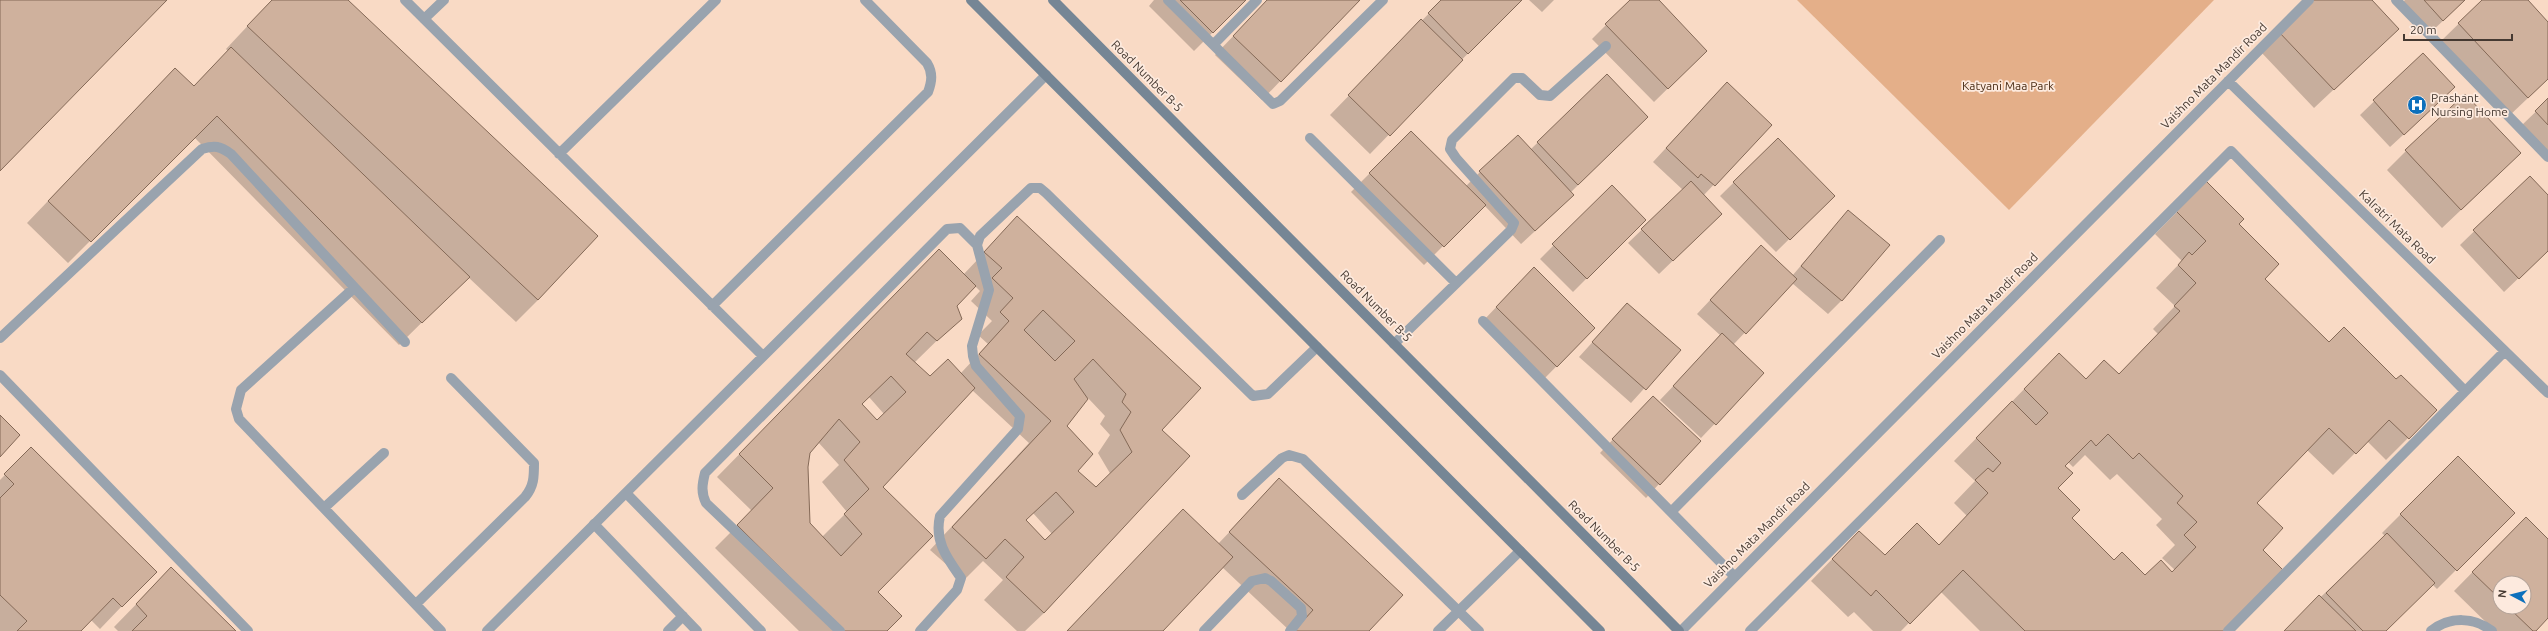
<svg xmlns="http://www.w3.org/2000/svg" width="2548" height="631" viewBox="0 0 2548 631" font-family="Ubuntu,sans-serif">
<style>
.green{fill:#e4af89}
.shadow{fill:#0003;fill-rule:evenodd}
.building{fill:#cfb19d;stroke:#846957;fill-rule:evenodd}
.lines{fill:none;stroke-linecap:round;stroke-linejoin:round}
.lane{stroke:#99a3ae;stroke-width:10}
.street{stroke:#99a3ae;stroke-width:10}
.secondary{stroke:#768695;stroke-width:10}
.labels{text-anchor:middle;stroke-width:3.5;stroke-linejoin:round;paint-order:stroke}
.street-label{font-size:12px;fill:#453931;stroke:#fdeade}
.park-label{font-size:12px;fill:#4b2d16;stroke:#fdeade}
.poi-label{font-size:12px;fill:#453931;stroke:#fdeade;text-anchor:start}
</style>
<rect width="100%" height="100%" fill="#f9dac5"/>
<path class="green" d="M 1797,0 L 2214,0 L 2009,210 Z"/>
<path class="shadow" d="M 272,0 L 346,0 L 538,300 L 516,322 L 468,277 L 399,345 L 194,137 L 68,263 L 27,223 L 153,91 L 193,87 L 228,51 L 226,49 Z
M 1154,0 L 1245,0 L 1194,51 L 1149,6 Z
M 1268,0 L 1358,0 L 1262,100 L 1215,55 Z
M 1442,0 L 1520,0 L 1370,154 L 1330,115 Z
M 1529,0 L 1554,0 L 1542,12 Z
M 1631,0 L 1657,0 L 1706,51 L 1654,102 L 1592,39 Z
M 2371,0 L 2379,47 L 2314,108 L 2260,51 L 2279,32 Z
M 2405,0 L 2465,0 L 2429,34 L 2401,4 Z
M 2483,0 L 2526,0 L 2548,23 L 2548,79 L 2509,116 L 2440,42 Z
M 2422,55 L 2440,101 L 2390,147 L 2360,115 Z
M 1607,75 L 1628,136 L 1570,193 L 1559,209 L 1521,244 L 1484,205 L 1424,265 L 1351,192 L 1411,132 L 1466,186 L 1480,172 L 1530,150 Z
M 1713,97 L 1770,125 L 1703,196 L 1707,228 L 1659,274 L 1628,243 L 1683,190 L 1653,162 Z
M 2548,100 L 2548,153 L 2522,125 Z
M 1778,139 L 1833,196 L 1776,252 L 1720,196 Z
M 2406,151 L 2501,172 L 2442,228 L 2387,170 Z
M 2530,177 L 2548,196 L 2548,250 L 2504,292 L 2460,245 Z
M 1612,187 L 1645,220 L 1573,292 L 1540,259 Z
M 2184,205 L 2237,224 L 2263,279 L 2408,438 L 2386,460 L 2367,441 L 2333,475 L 2307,450 L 2256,503 L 2261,550 L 2222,631 L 1980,631 L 1940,591 L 1901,631 L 1873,631 L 1854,612 L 1848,617 L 1811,581 L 1837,554 L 1885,557 L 1938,546 L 1967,516 L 1954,503 L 1975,481 L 1954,461 L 2037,376 L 2085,380 L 2118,375 L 2158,334 L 2153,329 L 2175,306 L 2156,288 L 2182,261 L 2155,234 ZM 2085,455 L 2110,480 L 2117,474 L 2162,519 L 2156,525 L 2175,545 L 2162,558 L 2175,570 L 2172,573 L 2145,576 L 2114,562 L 2071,518 L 2057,489 L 2064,466 L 2068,462 L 2073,467 Z
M 1848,211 L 1842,300 L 1828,314 L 1792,283 L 1733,345 L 1763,373 L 1701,438 L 1660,400 L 1721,336 L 1697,314 L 1761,246 L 1792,276 Z
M 1017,218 L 1160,430 L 1188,456 L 1044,613 L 1025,631 L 1017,631 L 984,600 L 1003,580 L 983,561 L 964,580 L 930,550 L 1029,443 L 972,390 L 882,487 L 877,592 L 885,631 L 799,631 L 715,548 L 752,511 L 717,477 L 917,273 L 963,275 ZM 975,286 L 980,291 L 971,301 L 992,321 L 978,335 L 988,344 L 961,373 L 930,377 L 914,363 L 960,318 L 955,306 ZM 869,397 L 884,414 L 877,421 L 861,405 ZM 1088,398 L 1105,416 L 1100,424 L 1110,435 L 1098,453 L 1111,475 L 1096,489 L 1077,471 L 1065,426 ZM 818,442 L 839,465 L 822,482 L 847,512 L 822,537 L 809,523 L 807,467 L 809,452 ZM 1033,513 L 1052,534 L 1045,541 L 1025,520 Z
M 1520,282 L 1594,328 L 1543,380 L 1483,321 Z
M 1627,304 L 1679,350 L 1631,403 L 1579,357 Z
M 1640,411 L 1659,484 L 1646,498 L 1600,453 Z
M 31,448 L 122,606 L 100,629 L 91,620 L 80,631 L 0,631 L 0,480 Z
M 2458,457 L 2513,513 L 2437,589 L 2432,584 L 2385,631 L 2285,631 L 2385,536 L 2382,533 Z
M 1279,480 L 1368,631 L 1290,631 L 1222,567 L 1161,631 L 1067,631 L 1183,510 L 1218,544 Z
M 2507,537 L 2548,541 L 2548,617 L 2534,631 L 2495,631 L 2454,591 ZM 2500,583 L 2524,583 L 2524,607 L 2500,607 Z
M 149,591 L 235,631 L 118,631 L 114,627 Z"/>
<path class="building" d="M 0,0 L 167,0 L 0,171 Z
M 272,0 L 348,0 L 598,236 L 538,300 L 247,26 Z
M 1180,0 L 1246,0 L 1213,33 Z
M 1267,0 L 1360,0 L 1281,82 L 1233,36 Z
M 1441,0 L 1522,0 L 1468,54 L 1428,13 Z
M 1630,0 L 1659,0 L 1707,51 L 1668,89 L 1605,24 Z
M 2311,0 L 2372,0 L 2399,29 L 2334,90 L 2278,31 Z
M 2424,0 L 2465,0 L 2443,21 Z
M 2482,0 L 2528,0 L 2548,22 L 2548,79 L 2528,98 L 2458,23 Z
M 1421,19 L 1463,60 L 1390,136 L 1348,95 Z
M 231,47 L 470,277 L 422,323 L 217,116 L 91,242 L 48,201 L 175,68 L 194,86 Z
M 2423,53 L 2455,87 L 2404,135 L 2373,100 Z
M 1607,74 L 1648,117 L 1578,185 L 1537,142 Z
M 1727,82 L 1772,125 L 1715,186 L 1701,174 L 1698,178 L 1666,148 Z
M 2465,94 L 2521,153 L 2461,210 L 2405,150 Z
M 2548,98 L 2548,125 L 2535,111 Z
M 1411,131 L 1486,205 L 1444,247 L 1369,173 Z
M 1518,135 L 1574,195 L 1535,231 L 1479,171 Z
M 1778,138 L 1835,196 L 1790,240 L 1733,182 Z
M 2530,176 L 2548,195 L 2548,251 L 2519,279 L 2473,230 Z
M 1691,181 L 1722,214 L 1673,261 L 1641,229 Z
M 2206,181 L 2244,219 L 2239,224 L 2279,264 L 2265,279 L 2329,342 L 2344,327 L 2396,379 L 2401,375 L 2437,410 L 2409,439 L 2389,420 L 2356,454 L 2329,428 L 2257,503 L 2283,528 L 2263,550 L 2283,570 L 2224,631 L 2025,631 L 1963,570 L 1910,624 L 1876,590 L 1871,596 L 1832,559 L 1859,531 L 1885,555 L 1917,523 L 1939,545 L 1988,493 L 1975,480 L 1988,468 L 1993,472 L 2001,463 L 1976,438 L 2012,401 L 2036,425 L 2048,413 L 2024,389 L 2059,353 L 2086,379 L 2104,360 L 2119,374 L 2180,311 L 2174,306 L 2196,283 L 2178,265 L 2189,252 L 2192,255 L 2206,241 L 2176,211 ZM 2108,434 L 2133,459 L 2139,453 L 2183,496 L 2177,503 L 2197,522 L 2184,535 L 2196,547 L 2172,572 L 2161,560 L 2145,575 L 2122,552 L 2114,560 L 2072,518 L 2080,510 L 2058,488 L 2073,473 L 2065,466 L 2091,440 L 2096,446 Z
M 1612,185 L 1646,220 L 1587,279 L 1552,244 Z
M 1848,210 L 1890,245 L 1842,301 L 1801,266 Z
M 1017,216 L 1201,388 L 1162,430 L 1190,456 L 1044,613 L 1006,577 L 1024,557 L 1005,539 L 986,559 L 952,527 L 1051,421 L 979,354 L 1009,321 L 1000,312 L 1013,298 L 992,278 L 1002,268 L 984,252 ZM 1043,310 L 1075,341 L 1055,361 L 1024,330 ZM 1093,359 L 1126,394 L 1122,402 L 1131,412 L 1120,430 L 1132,452 L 1096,487 L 1078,471 L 1093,454 L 1067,426 L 1088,399 L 1074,379 ZM 1056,492 L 1074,512 L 1045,540 L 1026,520 Z
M 1761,245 L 1797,279 L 1746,334 L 1710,300 Z
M 939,249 L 976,286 L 957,306 L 962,319 L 937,341 L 927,332 L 906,354 L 930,376 L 948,359 L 975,388 L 883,487 L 933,536 L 878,592 L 902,616 L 887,631 L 844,631 L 737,525 L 773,488 L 739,454 ZM 891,376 L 906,392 L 877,420 L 862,404 ZM 839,419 L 860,442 L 844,460 L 869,489 L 844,514 L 862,534 L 841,556 L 810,523 L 808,467 L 810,453 Z
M 1534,267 L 1595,328 L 1557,367 L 1496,307 Z
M 1627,303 L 1681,350 L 1646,390 L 1592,342 Z
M 1722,333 L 1764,373 L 1716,425 L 1673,386 Z
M 1653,396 L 1701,441 L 1660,485 L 1612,439 Z
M 0,415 L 20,435 L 0,457 Z
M 31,447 L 157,572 L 122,607 L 113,598 L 81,631 L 17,631 L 27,621 L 0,595 L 0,498 L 14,484 L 4,474 Z
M 2458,456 L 2515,513 L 2457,571 L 2400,514 Z
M 1279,478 L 1403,595 L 1369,631 L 1294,631 L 1313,610 L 1229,532 Z
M 1183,509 L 1233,557 L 1163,631 L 1067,631 Z
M 2526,517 L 2548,539 L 2548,618 L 2536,631 L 2533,631 L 2508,607 L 2524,607 L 2524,583 L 2500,583 L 2500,599 L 2472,572 Z
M 2387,533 L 2435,583 L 2386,631 L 2363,631 L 2326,593 Z
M 171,567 L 236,631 L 132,631 L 147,616 L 136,604 Z
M 2319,595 L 2356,631 L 2284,631 Z"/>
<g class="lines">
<path class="lane" d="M 2396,0 L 2548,157
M 594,524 L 697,631
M 668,631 L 683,616"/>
<path class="street" d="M 405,0 L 763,356
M 1168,0 L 1273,104 L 1280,101 L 1383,0
M 424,19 L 444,0
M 1214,44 L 1257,0
M 2228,81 L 2548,393
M 1310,138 L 1456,283
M 559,154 L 716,0
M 354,288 L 241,390 L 236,409 L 239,419 L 441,631
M 712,306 L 928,92 C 932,81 933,73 927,63 L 865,0
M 1483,321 L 1734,576
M 0,338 L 202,149 C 215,145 220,146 231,154 L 405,342
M 1394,344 L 1511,230 L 1514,223 L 1456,158 L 1450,149 L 1452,140 L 1514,78 L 1522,78 L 1540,95 L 1550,96 L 1606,46
M 0,375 L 248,631
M 626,493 L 761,631
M 1242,495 L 1282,458 L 1289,455 L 1303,459 L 1479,631
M 324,508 L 384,453
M 1671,512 L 1940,240
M 416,604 L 525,497 C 534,486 534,477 534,463 L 451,378
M 487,631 L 1046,75
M 840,631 L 706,503 C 701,492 702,485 705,473 L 947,229 L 960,228 L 977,245
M 920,631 L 957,590 L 961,578 C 947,558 934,541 940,516 L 1018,429 L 1020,416 L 976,366 L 973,356 L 972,346 L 989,290 L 977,245 L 980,236 L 1031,188 L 1040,188 L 1046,193 L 1253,396 L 1268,394 L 1317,347
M 1204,631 L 1252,581 L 1265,578 L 1271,581 L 1301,608 L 1302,616 L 1290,631
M 1438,631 L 1520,551
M 1681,631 L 2309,0
M 1750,631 L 2231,151 L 2464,390
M 2228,631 L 2505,351
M 2431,631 C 2450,616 2474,617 2492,631"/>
<path class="secondary" d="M 971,0 L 1600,631
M 1053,0 L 1679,631"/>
</g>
<defs>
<symbol id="hospital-disc" viewBox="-11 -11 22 22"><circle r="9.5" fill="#0d70bc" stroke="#fdeade"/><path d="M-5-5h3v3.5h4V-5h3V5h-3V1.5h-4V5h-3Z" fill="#fff"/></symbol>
</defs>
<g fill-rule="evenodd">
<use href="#hospital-disc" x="2406" y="94" width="22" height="22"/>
</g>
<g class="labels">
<g class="street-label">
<text transform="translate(1147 76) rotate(45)" y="4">Road Number B-5</text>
<text transform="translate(2214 76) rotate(-45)" y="4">Vaishno Mata Mandir Road</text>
<text transform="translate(2397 227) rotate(44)" y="4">Kalratri Mata Road</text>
<text transform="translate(1376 306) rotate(45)" y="4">Road Number B-5</text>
<text transform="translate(1985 306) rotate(-45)" y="4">Vaishno Mata Mandir Road</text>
<text transform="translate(1757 535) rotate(-45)" y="4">Vaishno Mata Mandir Road</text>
<text transform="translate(1604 536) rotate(45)" y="4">Road Number B-5</text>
</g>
<g class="park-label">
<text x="2008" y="90">Katyani Maa Park</text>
</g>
<g class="poi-label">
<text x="2431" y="102">Prashant<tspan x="2431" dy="14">Nursing Home</tspan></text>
</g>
</g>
<g transform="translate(2512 595) rotate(277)"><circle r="19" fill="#fdeade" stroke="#b3a399"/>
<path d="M0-3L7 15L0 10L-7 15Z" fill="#0d70bc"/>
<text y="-6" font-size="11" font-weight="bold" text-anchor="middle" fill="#453931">N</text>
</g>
<path d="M2404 34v6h108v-6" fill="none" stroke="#453931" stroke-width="2"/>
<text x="2410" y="34" font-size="12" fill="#453931" stroke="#fdeade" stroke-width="3" paint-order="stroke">20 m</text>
</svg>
